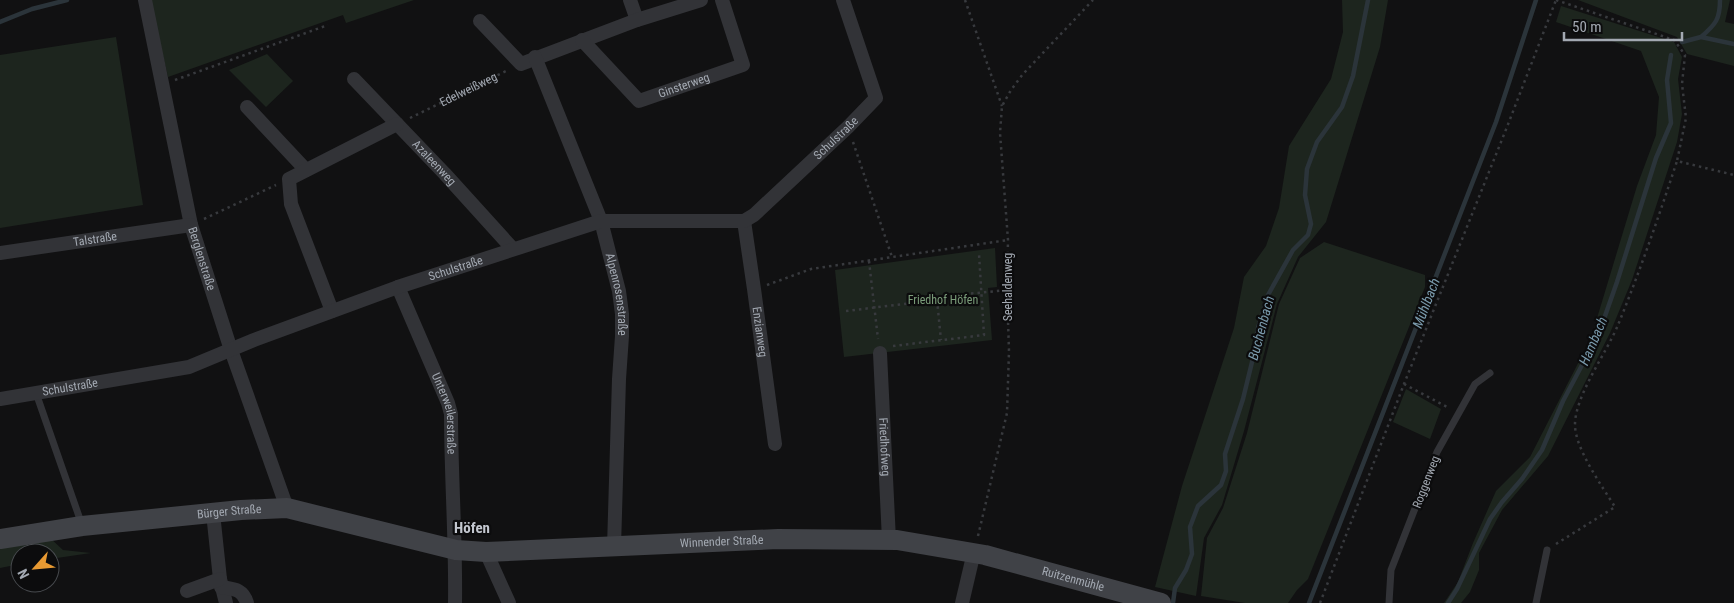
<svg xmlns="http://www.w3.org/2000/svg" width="1734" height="603" viewBox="0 0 1734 603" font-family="'Roboto Condensed',sans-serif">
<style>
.green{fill:#1d251e}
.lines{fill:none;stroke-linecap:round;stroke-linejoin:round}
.stream{stroke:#2b343a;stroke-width:4.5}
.path{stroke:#383a3e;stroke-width:2.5;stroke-dasharray:2.5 4;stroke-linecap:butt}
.lane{stroke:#323337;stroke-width:7}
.street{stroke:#323337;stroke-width:14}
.secondary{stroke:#404247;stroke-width:20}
.labels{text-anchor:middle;stroke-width:4.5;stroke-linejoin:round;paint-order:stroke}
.street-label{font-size:12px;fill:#a3a9b2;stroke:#0c0c0d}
.park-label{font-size:12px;fill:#7b9d7a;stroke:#0c0c0d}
.water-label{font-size:14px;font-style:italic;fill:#7a9aac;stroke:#0c0c0d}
.quarter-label{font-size:15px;font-weight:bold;fill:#c3c7cf;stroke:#0c0c0d}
</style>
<rect width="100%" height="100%" fill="#111112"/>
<path class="green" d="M 150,0 L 414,0 L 346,23 L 343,15 L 168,77 Z
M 1342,0 L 1388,0 L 1380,47 L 1326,222 L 1298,257 L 1277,304 L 1244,431 L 1222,505 L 1204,538 L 1196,596 L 1155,587 L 1182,486 L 1234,328 L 1244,277 L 1266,246 L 1279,208 L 1289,146 L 1331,79 L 1343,32 Z
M 1578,0 L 1730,0 L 1725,22 L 1734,24 L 1734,66 L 1687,54 L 1677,37 Z
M 1561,6 L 1674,42 L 1682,57 L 1678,79 L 1682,114 L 1677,142 L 1632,280 L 1610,333 L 1548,456 L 1502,510 L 1479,553 L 1479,570 L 1470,592 L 1461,603 L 1444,603 L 1458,582 L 1473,543 L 1496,491 L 1530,457 L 1591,338 L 1637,186 L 1656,135 L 1659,97 L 1641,51 L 1556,22 Z
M 116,37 L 143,205 L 0,228 L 0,55 Z
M 267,54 L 293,81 L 266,107 L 229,70 Z
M 1324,242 L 1425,275 L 1425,287 L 1308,579 L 1297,590 L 1288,603 L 1245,603 L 1201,596 L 1207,538 L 1223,508 L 1247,433 L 1279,304 L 1300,258 Z
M 995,248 L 997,287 L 988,288 L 992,340 L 844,357 L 835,270 Z
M 1406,389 L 1441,409 L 1430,439 L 1393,422 Z
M 49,537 L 63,550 L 91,553 L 50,559 L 50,553 L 20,553 L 20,564 L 0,568 L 0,546 Z"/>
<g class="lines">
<path class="stream" d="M 0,22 L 32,9 L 67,0
M 1701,37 C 1716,24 1720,19 1720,0
M 1682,42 L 1701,37 L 1734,44
M 1173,603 L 1175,588 L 1186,570 L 1192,554 L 1190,527 L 1198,506 L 1221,485 L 1226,471 L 1225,454 L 1243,399 L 1253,358 L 1258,328 L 1268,295 L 1293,250 L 1308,235 L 1311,224 L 1305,195 L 1307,169 L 1317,142 L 1342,107 L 1353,76 L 1368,0
M 1309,603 L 1496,122 L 1536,0
M 1448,603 L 1457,589 L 1490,519 L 1502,502 L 1522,479 L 1542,450 L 1563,401 L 1599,333 L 1617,282 L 1656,158 L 1671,123 L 1667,80 L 1671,55"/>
<g class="path">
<path d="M 965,0 L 1002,106"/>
<path d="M 1556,0 L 1674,40 L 1685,55 L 1682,84 L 1686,118 L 1677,161 L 1734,175"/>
<path d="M 175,80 L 328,25"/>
<path id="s1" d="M 410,118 L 508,70"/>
<path d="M 853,142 L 892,257"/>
<path d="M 204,219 L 276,185"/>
<path d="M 869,261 L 878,339"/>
<path d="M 767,285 L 811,269 L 1008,240"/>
<path d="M 937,300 L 941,340"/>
<path d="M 846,311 L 937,300 L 936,297 L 1007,290"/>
<path d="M 893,346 L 984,335 L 979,254"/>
<path d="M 1404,384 L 1449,408"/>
<path d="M 978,536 L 1007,413 L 1009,351 L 1007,290 L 1008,240 L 1000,133 L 1002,106 L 1011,90 L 1023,74 L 1093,0"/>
<path d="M 1556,544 L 1615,507 C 1602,486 1576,450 1575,426 C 1574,397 1607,352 1618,325 C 1640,271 1659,216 1677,161"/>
<path d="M 1320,603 L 1404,384 L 1507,127 L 1556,0"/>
</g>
<path class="lane" d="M 36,393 L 82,525
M 1389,603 L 1391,570 L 1437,452 L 1475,384 L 1490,373
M 1536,603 L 1547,550"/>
<g class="street">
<path id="s2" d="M 145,0 L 191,225 L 231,350 L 287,508"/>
<path d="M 630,0 L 637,20"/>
<path d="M 480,21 L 521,64 L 637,20 L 701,0"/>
<path id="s3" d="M 582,40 L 639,101 L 743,65 L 722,0"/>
<path id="s4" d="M 535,57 L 601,221 L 619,291 L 622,314 L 622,336 L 619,379 L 614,547"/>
<path id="s5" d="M 354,79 L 445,174 L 512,248"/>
<path d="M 247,107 L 306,170"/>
<path id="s6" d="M 744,221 L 754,289 L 775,444"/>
<path id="s7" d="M 0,253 L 191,225"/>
<path id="s8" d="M 398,287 L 448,403 L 451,414 C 451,477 456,540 455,603"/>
<path d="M 332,311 L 291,204 L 289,179 L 397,124"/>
<path id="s9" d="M 880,353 L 889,540"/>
<path id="s10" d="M 0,399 L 189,367 L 254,340 L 398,287 L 601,221 L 744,221 L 754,215 L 848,127 L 876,98 L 843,0"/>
<path d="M 213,513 L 220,579 L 226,603"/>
<path d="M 486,552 L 509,603"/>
<path d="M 221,587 C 234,589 243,589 247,603"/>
<path d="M 187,591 L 220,579"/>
<path d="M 962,603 L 974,552"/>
</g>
<path class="secondary" id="s11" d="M 0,539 L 82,526 L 241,510 L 287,508 L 456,550 L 486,552 L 778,539 L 897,540 L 985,555 L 1161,603"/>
</g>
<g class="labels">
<g class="street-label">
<text dy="4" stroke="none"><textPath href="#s3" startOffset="131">Ginsterweg</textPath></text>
<text dy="4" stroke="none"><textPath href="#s1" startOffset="65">Edelweißweg</textPath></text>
<text dy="4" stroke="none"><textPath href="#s10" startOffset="896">Schulstraße</textPath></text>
<text dy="4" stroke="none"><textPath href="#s5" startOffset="116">Azaleenweg</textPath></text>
<text dy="4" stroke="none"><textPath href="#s7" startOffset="96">Talstraße</textPath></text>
<text dy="4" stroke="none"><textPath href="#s2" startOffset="265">Berglenstraße</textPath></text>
<text dy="4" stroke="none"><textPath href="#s10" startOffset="476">Schulstraße</textPath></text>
<text transform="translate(1008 287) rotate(-90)" y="4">Seehaldenweg</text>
<text dy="4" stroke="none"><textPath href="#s4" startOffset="252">Alpenrosenstraße</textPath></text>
<text dy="4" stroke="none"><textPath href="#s6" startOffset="112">Enzianweg</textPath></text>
<text dy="4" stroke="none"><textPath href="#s10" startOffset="71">Schulstraße</textPath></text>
<text dy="4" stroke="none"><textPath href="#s8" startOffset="136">Unterweilerstraße</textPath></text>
<text dy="4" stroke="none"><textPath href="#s9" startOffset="94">Friedhofweg</textPath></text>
<text transform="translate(1426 482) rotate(-69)" y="4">Roggenweg</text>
<text dy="4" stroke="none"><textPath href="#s11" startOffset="231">Bürger Straße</textPath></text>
<text dy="4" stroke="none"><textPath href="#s11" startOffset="729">Winnender Straße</textPath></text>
<text dy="4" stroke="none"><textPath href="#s11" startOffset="1085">Ruitzenmühle</textPath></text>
</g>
<g class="park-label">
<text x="943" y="304">Friedhof Höfen</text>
</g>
<g class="water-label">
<text transform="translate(1426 303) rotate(-69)" y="5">Mühlbach</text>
<text transform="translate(1261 328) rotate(-75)" y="5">Buchenbach</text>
<text transform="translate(1593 341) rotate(-67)" y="5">Hambach</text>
</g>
<g class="quarter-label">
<text x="472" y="533">Höfen</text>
</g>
</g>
<g transform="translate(35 568) rotate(243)"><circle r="24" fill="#0c0c0d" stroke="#484b4f"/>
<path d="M0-4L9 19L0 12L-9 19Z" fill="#e99a32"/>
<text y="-8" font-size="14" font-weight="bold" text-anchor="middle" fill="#a3a9b2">N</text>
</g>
<path d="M1564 32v8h118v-8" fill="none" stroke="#a3a9b2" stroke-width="2.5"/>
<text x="1572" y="32" font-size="15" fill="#a3a9b2" stroke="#0c0c0d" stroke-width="4" paint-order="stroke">50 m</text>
</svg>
